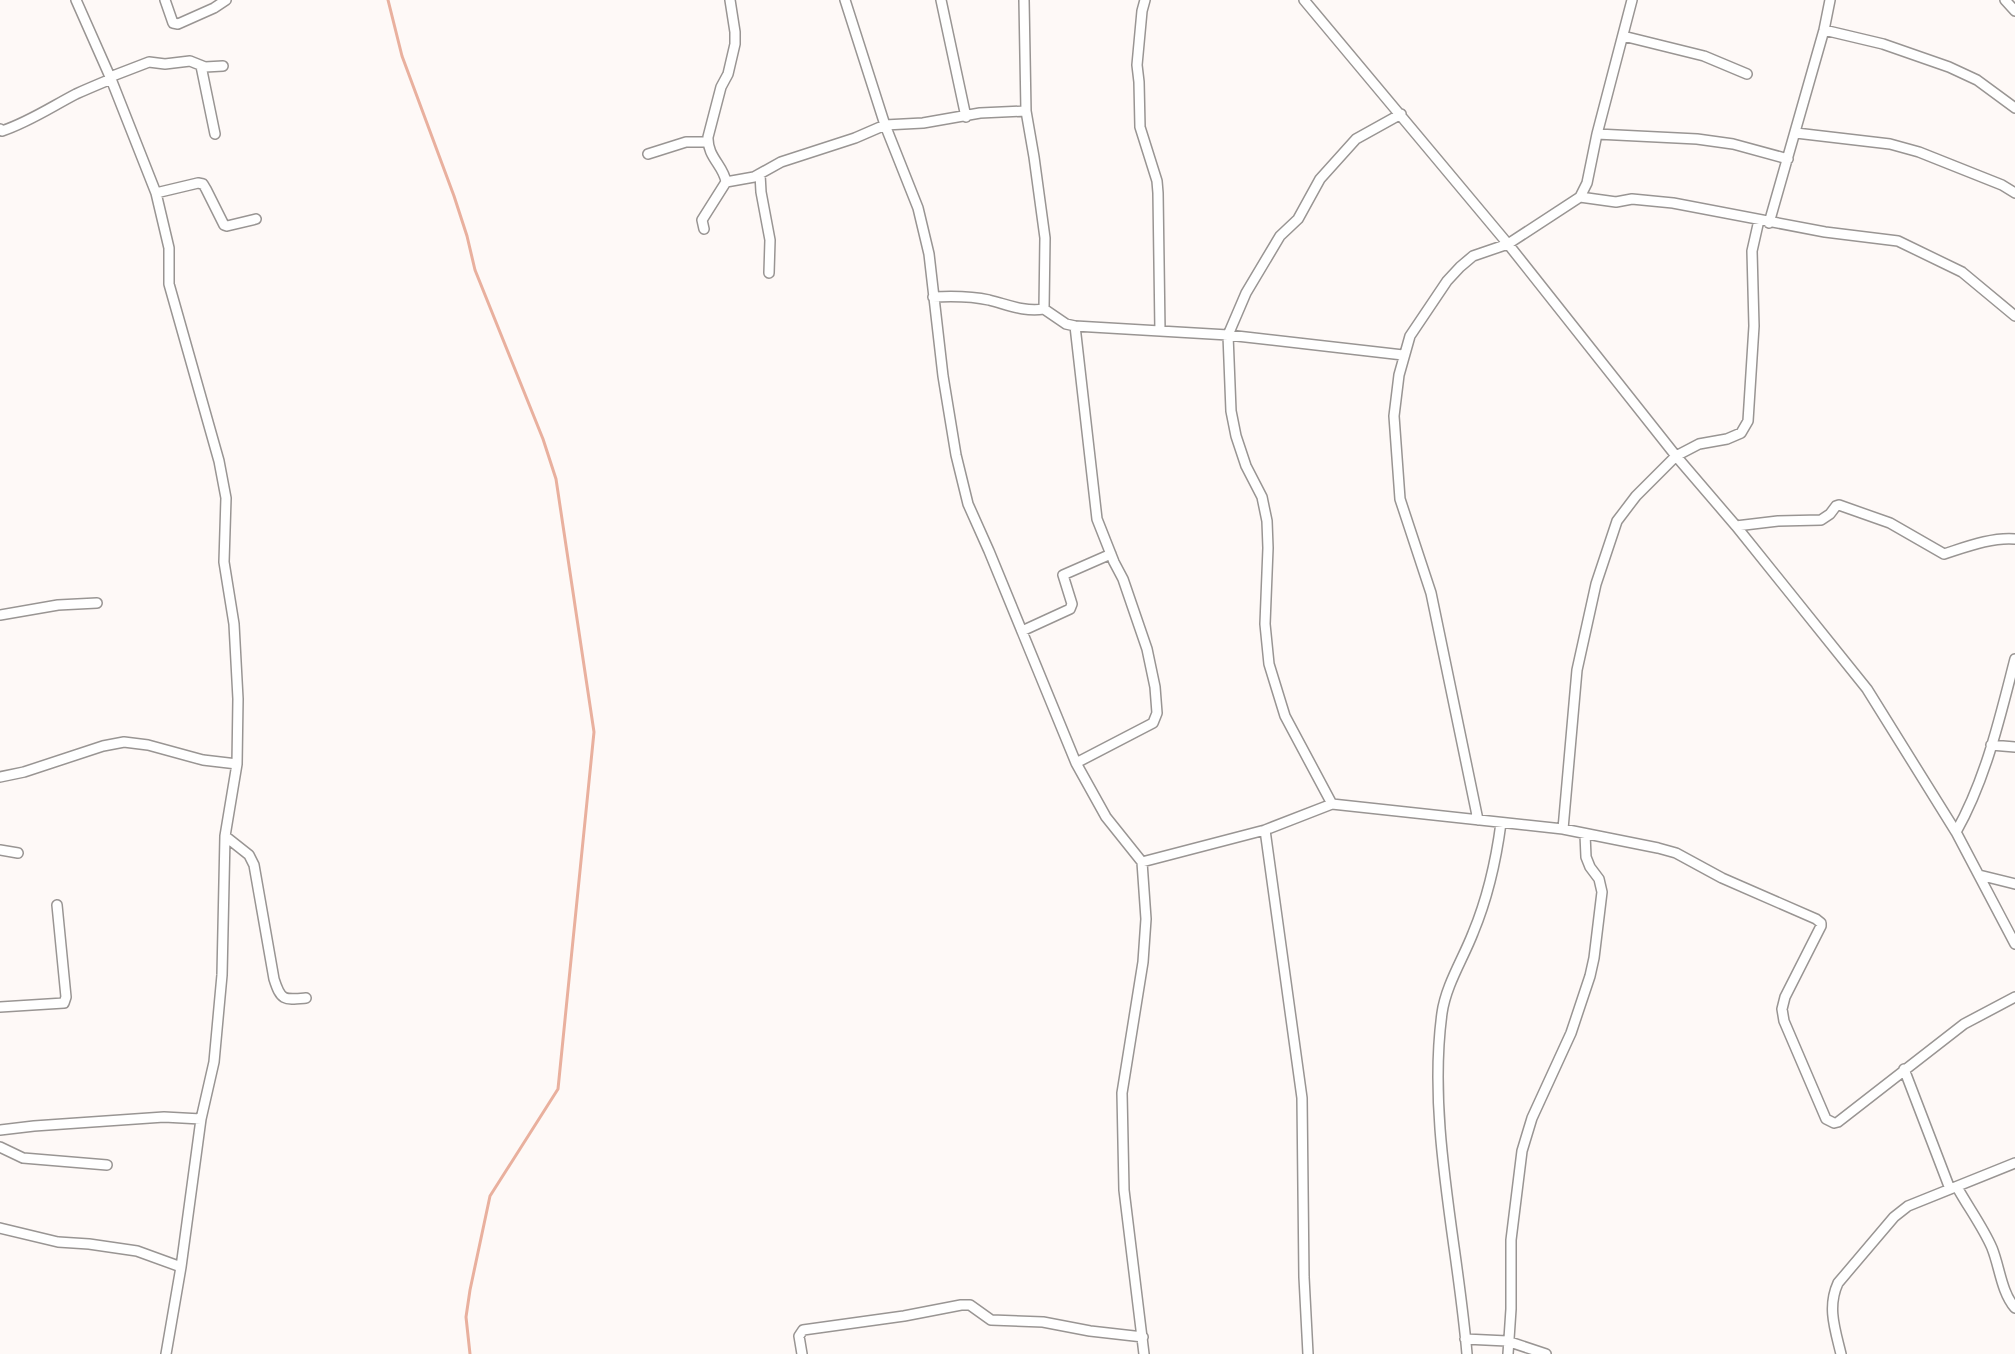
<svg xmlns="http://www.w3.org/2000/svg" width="2015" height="1354" viewBox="0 0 2015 1354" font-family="Literata,serif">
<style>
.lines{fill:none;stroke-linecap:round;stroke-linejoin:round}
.stream{stroke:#e9b09e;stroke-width:3}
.minor-casing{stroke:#999593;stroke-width:12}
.minor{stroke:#fff;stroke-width:9}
</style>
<rect width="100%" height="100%" fill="#fef9f7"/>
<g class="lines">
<path class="stream" d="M 388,0 L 402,56 L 454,196 L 467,236 L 475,270 L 543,439 L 556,479 L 594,732 L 558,1089 L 490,1196 L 470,1290 L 466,1317 L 470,1354"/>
<defs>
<path id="minor" d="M 76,0 L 111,79 L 156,193 L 169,248 L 169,284 L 219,461 L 226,498 L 224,562 L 234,624 L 238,699 L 237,764 L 225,836 L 222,975 L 214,1062 L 201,1119 L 181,1267 L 166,1354
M 165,0 L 173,23 L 178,24 L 214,8 L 226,0
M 845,0 L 885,125 L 918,208 L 929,254 L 943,376 L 956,455 L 968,504 L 989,551 L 1076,763 L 1106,817 L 1142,862 L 1146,919 L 1143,962 L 1122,1093 L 1124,1190 L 1144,1354
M 941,0 L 966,117
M 1024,0 L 1026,111 L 1034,157 L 1045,238 L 1044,309
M 1145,0 L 1142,11 L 1137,65 L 1139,82 L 1140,127 L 1157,181 L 1158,193 L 1160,331
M 1304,0 L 1508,244 L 1676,456 L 1736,526 L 1867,689 L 1956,832 L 2015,944
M 2005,0 L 2015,11
M 1824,30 L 1883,44 L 1949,67 L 1977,80 L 2015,108
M 1623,36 L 1704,56 L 1747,74
M 201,66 L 215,134
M 110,77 L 149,62 L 165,64 L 190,61 L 205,67 L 223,66
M 0,129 L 2,131 C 29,122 51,107 76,94 C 87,89 99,84 111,79
M 1796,133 L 1890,144 L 1919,152 L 2002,185 L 2015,193
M 1597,134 L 1697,139 L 1733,144 L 1788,159
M 648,154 L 686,142 L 707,142
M 760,174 L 761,192 L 770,240 L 769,273
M 726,182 L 754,177 L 781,162 L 855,138 L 885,125 L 923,123 L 980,113 L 1026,111
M 156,193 L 198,183 L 203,184 L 206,189 L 224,225 L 227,226 L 256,219
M 1580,197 L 1616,202 L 1632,199 L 1673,203 L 1825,232 L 1898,241 L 1962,272 L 2015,316
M 1769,223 L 1824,30 L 1830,0
M 704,229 L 702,220 L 726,182 C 724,166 707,157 708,137 L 721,87 L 728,74 L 735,44 L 735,32 L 730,0
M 933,297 C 952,296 971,296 989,300 C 1009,305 1024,312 1044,309 L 1066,324 L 1075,326 L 1228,335 L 1403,355
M 1075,326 L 1097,519 L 1114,562 L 1123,579 L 1147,649 L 1155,687 L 1157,713 L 1153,723 L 1076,763
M 1736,526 L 1778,521 L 1821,520 L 1830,514 L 1836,506 L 1839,505 L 1890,523 L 1944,554 C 1966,547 1992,537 2015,539
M 0,615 L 58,605 L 97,603
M 1022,631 L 1070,609 L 1072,604 L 1063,575 L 1111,554
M 1991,745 L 2015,747
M 0,777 L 24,772 L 103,746 L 124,742 L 148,745 L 203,760 L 237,764
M 1332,804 L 1285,716 L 1269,664 L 1265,624 L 1268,548 L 1267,521 L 1262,497 L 1246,466 L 1236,436 L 1231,411 L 1228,335 L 1246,293 L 1280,236 L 1298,219 L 1320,179 L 1356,139 L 1401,114
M 1478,820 L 1431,593 L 1400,499 L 1394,416 L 1399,375 L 1410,336 L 1447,281 L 1460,267 L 1473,256 L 1508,244 L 1580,197 L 1587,183 L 1597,134 L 1632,0
M 1563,829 L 1577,670 L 1596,584 L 1617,521 L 1636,496 L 1676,456 L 1699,444 L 1727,439 L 1741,433 L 1748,421 L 1754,326 L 1752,251 L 1759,220
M 1265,830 L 1302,1098 L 1304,1277 L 1308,1354
M 1956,832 C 1986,779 2000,717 2015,659
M 225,836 L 249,855 L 254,865 L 274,979 C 281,1001 284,1000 306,998
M 0,850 L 18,853
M 1142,862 L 1265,830 L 1332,804 L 1563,829 L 1658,848 L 1676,853 L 1722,878 L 1816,919 L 1821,923 L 1821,926 L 1785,997 L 1782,1009 L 1784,1021 L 1826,1119 L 1834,1123 L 1838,1122 L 1964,1024 L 2015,997
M 1979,875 L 2015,884
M 0,1007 L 64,1003 L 66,997 L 57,905
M 1904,1069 L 1950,1189
M 0,1130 L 34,1126 L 164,1117 L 201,1119
M 0,1147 L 23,1158 L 107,1165
M 1957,1187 C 1968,1207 1983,1227 1992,1248 C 2000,1268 2001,1291 2015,1308
M 0,1228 L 58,1242 L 89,1244 L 137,1251 L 181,1267
M 1465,1339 L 1507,1341 L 1546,1354
M 802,1354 L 799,1336 L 803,1330 L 904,1316 L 961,1305 L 970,1305 L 991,1320 L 1043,1322 L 1090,1331 L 1143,1337
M 1467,1354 C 1458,1244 1427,1123 1442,1013 C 1446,985 1463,959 1473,933 C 1488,897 1496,861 1501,823
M 1508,1354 L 1511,1309 L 1511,1240 L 1522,1151 L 1532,1118 L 1571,1033 L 1590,976 L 1594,958 L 1602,892 L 1599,879 L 1590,867 L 1586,857 L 1585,834
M 1841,1354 C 1835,1329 1827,1307 1838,1283 L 1894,1217 L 1908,1206 L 2015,1163"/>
</defs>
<use href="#minor" class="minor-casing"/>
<use href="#minor" class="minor"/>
</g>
</svg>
